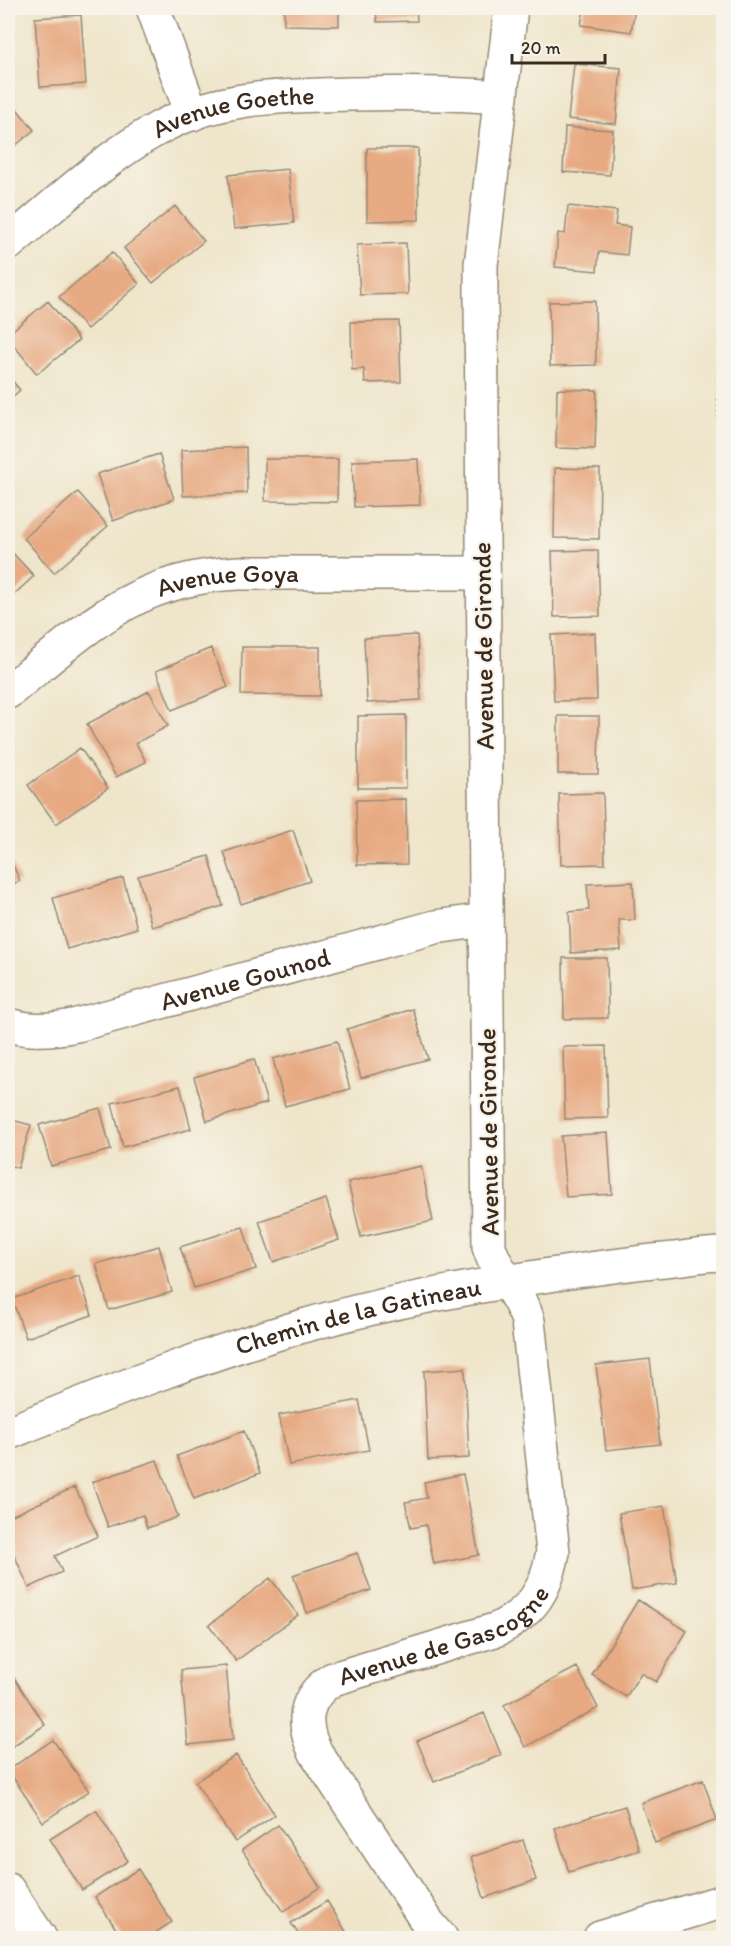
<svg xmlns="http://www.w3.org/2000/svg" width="731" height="1946" viewBox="0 0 731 1946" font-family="Itim,sans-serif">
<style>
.building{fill:#e7aa83}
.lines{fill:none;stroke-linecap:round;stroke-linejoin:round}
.street-casing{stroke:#958874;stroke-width:36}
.path{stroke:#958874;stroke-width:4;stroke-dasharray:1.5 4.5;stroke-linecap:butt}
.street{stroke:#fff;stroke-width:33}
.labels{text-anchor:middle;stroke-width:4.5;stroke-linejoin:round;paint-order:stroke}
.street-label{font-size:26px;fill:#3b2a1e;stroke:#f7f3e8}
</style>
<rect width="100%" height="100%" fill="#f7f3e8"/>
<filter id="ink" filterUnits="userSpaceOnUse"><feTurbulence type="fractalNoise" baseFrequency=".0167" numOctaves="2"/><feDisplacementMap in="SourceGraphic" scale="12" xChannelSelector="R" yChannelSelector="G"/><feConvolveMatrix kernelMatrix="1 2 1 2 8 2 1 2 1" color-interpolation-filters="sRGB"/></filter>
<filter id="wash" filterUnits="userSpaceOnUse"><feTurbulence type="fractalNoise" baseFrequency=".008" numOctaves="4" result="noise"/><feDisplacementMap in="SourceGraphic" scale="24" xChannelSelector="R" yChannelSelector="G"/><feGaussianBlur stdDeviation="1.35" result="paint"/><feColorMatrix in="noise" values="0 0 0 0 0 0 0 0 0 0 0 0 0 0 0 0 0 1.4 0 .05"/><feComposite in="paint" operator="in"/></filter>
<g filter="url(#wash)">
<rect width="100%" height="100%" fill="#efe5ca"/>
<g id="blocks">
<path class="building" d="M 284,8 L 339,8 L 339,26 L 284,25 Z
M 376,8 L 416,8 L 417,21 L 377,22 Z
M 584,8 L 635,8 L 631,32 L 581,25 Z
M 81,15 L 86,84 L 40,87 L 35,18 Z
M 574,64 L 621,68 L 616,124 L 568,119 Z
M 8,98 L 34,130 L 8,152 Z
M 565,127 L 613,130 L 610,175 L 563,172 Z
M 367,148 L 418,148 L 419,220 L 367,221 Z
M 288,169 L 294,223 L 234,229 L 228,175 Z
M 175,206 L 204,241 L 153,283 L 124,248 Z
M 568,206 L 617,211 L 615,225 L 630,227 L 627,255 L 599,252 L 597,271 L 555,267 L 558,233 L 565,234 Z
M 406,243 L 408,294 L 360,295 L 357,245 Z
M 112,252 L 139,284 L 87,329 L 59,297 Z
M 48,301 L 79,340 L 37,374 L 8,338 L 8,334 Z
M 595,301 L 596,365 L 550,366 L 549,302 Z
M 399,321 L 401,382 L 365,383 L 364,369 L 352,370 L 351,322 Z
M 8,376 L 20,390 L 8,401 Z
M 557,389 L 597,390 L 595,449 L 556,448 Z
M 246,447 L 247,493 L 183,496 L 181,450 Z
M 159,454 L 174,499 L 113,521 L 97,474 Z
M 265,459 L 338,459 L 337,502 L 265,501 Z
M 418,459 L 420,505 L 354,507 L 352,461 Z
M 555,468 L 600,469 L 599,539 L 554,538 Z
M 78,492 L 108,526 L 54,573 L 24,538 Z
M 8,548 L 34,576 L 8,600 Z
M 598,550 L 600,616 L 554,617 L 552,551 Z
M 595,633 L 597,700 L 554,701 L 551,635 Z
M 417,635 L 421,700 L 367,703 L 364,638 Z
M 242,647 L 320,647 L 320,696 L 241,695 Z
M 211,648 L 228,687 L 172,710 L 156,671 Z
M 149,691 L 168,726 L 136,743 L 146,762 L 116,777 L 87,724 Z
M 406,715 L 406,788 L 358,788 L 358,716 Z
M 558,716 L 599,716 L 598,774 L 558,774 Z
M 80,748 L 108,788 L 56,824 L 28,785 Z
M 603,793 L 605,864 L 561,865 L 559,794 Z
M 406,799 L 407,864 L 357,865 L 356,800 Z
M 293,830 L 310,881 L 241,904 L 224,852 Z
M 8,854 L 20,881 L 8,887 Z
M 209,856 L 223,906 L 152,927 L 138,876 Z
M 123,878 L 137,928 L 67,949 L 53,898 Z
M 633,882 L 635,920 L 619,920 L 621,950 L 571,953 L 569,912 L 589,910 L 587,884 Z
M 563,958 L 607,958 L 608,1018 L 564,1019 Z
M 413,1009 L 428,1059 L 361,1078 L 347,1029 Z
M 337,1041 L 350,1089 L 285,1106 L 273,1059 Z
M 606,1046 L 608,1118 L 565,1119 L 563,1047 Z
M 254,1059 L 267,1103 L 207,1121 L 194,1077 Z
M 180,1086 L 191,1129 L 123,1147 L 112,1103 Z
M 100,1108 L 111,1150 L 51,1166 L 39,1125 Z
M 8,1119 L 31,1125 L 18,1168 L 8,1165 Z
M 608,1133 L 612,1194 L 566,1197 L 561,1136 Z
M 421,1166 L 433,1221 L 361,1237 L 348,1182 Z
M 326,1199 L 339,1240 L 273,1262 L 259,1221 Z
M 243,1227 L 256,1269 L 194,1288 L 180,1247 Z
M 159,1246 L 172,1292 L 109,1310 L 96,1264 Z
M 79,1276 L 92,1315 L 26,1338 L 12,1299 Z
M 650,1359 L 660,1444 L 606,1450 L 596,1365 Z
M 465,1368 L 469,1458 L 428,1460 L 424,1371 Z
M 359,1400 L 369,1450 L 289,1465 L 279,1415 Z
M 244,1431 L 260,1473 L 194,1499 L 177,1456 Z
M 157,1460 L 178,1517 L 147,1528 L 143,1515 L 108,1527 L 92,1482 Z
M 463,1474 L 479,1555 L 434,1564 L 426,1525 L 411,1528 L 405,1502 L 427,1498 L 424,1482 Z
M 75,1487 L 98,1536 L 55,1556 L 62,1572 L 29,1588 L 8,1541 L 8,1517 Z
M 664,1506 L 677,1583 L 632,1590 L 619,1513 Z
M 357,1553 L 371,1590 L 307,1613 L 293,1575 Z
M 270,1578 L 298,1615 L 236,1661 L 209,1625 Z
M 638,1600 L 687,1631 L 656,1682 L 641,1673 L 626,1697 L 592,1675 Z
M 226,1666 L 233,1740 L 188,1745 L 181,1670 Z
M 577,1667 L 598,1708 L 525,1747 L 504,1705 Z
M 11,1673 L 45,1725 L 8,1749 L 8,1675 Z
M 484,1713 L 501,1755 L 434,1782 L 417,1741 Z
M 53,1740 L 89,1791 L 43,1822 L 8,1770 Z
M 236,1755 L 275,1815 L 235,1842 L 195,1782 Z
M 703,1780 L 717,1820 L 655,1843 L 641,1803 Z
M 625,1806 L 639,1850 L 569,1872 L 555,1828 Z
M 96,1810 L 128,1861 L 82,1890 L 50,1839 Z
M 278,1825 L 320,1887 L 283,1912 L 242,1850 Z
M 523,1840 L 536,1880 L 484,1898 L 471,1857 Z
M 138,1869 L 172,1922 L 147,1938 L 122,1938 L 95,1897 Z
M 327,1901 L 350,1938 L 301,1938 L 291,1923 Z
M 188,1933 L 190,1938 L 177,1938 Z"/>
</g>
</g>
<g filter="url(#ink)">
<use href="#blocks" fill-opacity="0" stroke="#958874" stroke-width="1.5"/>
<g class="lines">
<defs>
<g id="street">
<path d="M 153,8 L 192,114"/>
<path id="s1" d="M 8,244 C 56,204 104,158 159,128 C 219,95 285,96 350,94 C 401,93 451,93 501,97"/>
<path id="s2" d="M 8,692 C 85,630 133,578 238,573 L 483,573"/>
<path id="s3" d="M 8,1025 C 31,1032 54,1030 77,1025 L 435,927 L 471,922 L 485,922"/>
<path id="s4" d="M 8,1433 C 104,1394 202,1355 303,1326 C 390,1301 479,1285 570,1272 C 604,1267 639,1262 674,1259 C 690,1257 707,1254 724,1254"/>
<path d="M 8,1890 L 40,1938"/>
<path id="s5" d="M 441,1938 L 428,1923 L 316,1753 C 301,1724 303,1697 333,1679 L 498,1629 C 533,1611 546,1590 553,1552 L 528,1321 C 520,1294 497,1274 489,1247 L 481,298 L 481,265 L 511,8"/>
<path d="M 600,1938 L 724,1901"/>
</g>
</defs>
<use href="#street" class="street-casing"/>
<path class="path" d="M 724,243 L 718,378 L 724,713"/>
<use href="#street" class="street"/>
</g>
</g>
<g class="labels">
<g class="street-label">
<text dy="9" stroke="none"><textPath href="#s1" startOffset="268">Avenue Goethe</textPath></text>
<text dy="9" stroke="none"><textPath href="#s2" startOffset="254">Avenue Goya</textPath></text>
<text transform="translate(483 646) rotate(-91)" y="9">Avenue de Gironde</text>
<text dy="9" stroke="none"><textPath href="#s3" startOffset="244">Avenue Gounod</textPath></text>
<text transform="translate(488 1132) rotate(-91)" y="9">Avenue de Gironde</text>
<text dy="9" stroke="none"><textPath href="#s4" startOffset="370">Chemin de la Gatineau</textPath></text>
<text dy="9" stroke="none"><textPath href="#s5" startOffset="429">Avenue de Gascogne</textPath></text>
</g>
</g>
<rect width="731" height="1946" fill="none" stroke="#f7f3e8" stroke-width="30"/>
<path d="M512 54v9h93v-9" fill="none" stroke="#3b2a1e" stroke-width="3"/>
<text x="521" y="54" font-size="18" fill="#3b2a1e" stroke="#f7f3e8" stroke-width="4.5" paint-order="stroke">20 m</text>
</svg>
